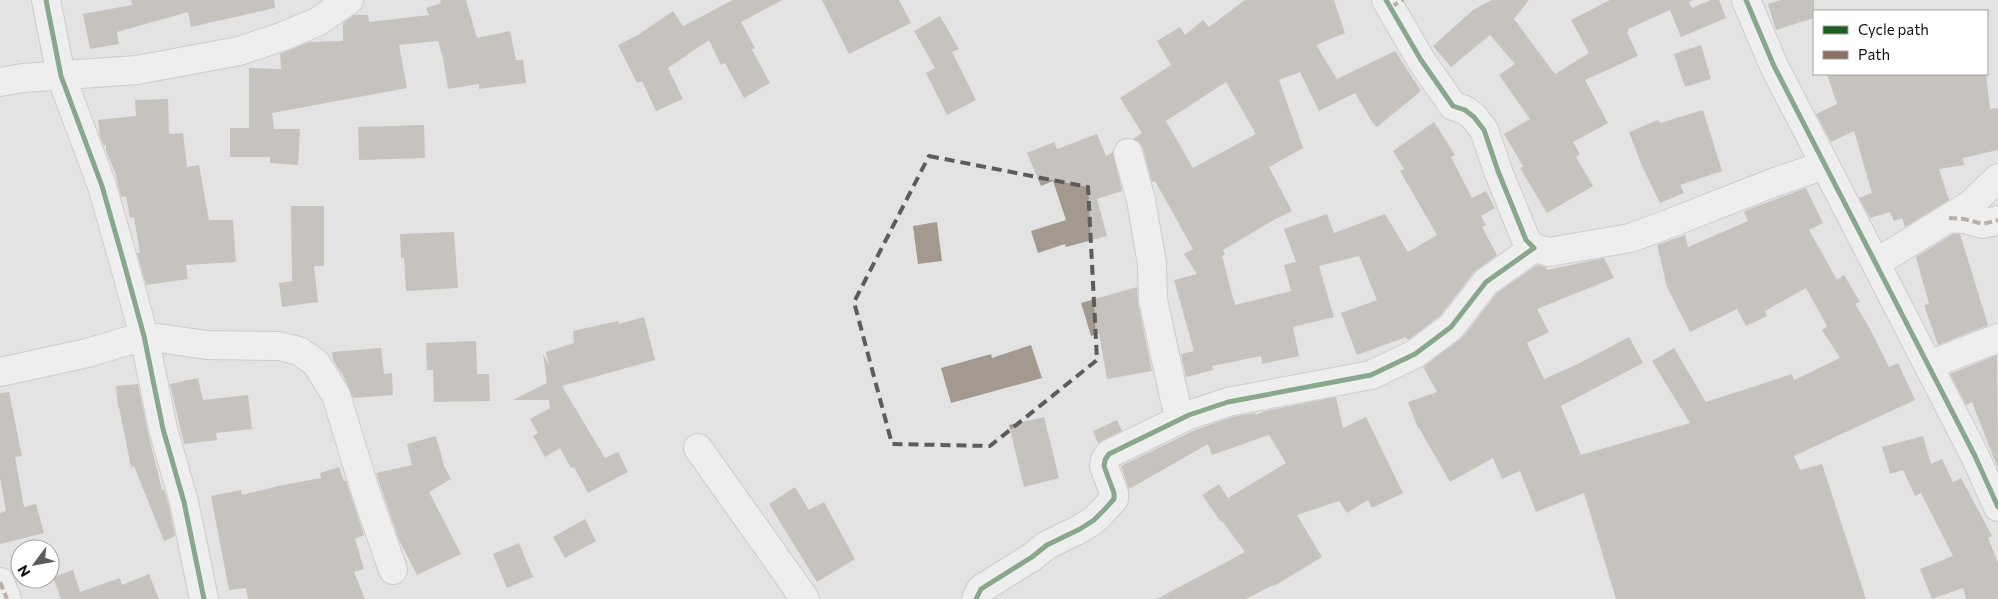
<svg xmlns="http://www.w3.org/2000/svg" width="1998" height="599" viewBox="0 0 1998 599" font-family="Commissioner,sans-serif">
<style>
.building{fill:#a3998f;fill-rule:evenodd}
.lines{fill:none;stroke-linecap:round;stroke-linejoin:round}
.minor-casing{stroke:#afafaf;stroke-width:30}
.minor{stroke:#fbfbfb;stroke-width:28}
.quiet{stroke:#8d6e63;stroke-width:4;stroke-dasharray:8 4;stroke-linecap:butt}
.cycleway-casing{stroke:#fff;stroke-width:8}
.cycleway{stroke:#1b5e20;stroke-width:5}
.marked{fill:none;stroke:#5c5c5d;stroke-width:4;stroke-dasharray:10 6;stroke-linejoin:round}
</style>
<rect width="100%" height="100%" fill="#e3e3e4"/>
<path class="building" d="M 131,0 L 274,0 L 275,8 L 191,27 L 188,12 L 117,32 L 119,44 L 90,49 L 83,14 L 132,5 Z
M 440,0 L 466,0 L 477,38 L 510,31 L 516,60 L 523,60 L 526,83 L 479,89 L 479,84 L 448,89 L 443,58 L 438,41 L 399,45 L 407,88 L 272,113 L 274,129 L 300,129 L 298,165 L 270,163 L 270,157 L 230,157 L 230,128 L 249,128 L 249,68 L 281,69 L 280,54 L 309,42 L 343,41 L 343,23 L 354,15 L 368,15 L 369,22 L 429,15 L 426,8 L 441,3 Z
M 733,0 L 782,0 L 741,22 L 755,48 L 752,50 L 770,83 L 744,98 L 725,63 L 721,65 L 709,40 L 668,68 L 683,99 L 656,111 L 642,81 L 637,83 L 618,45 L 638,35 L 673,11 L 683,26 Z
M 822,0 L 899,0 L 911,23 L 849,54 Z
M 1245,0 L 1334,0 L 1345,33 L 1316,45 L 1337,79 L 1395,51 L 1421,91 L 1377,127 L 1372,122 L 1355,93 L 1319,111 L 1300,72 L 1279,80 L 1303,148 L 1269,167 L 1292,211 L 1272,221 L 1223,250 L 1225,254 L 1222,256 L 1235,305 L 1291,291 L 1284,265 L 1296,262 L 1284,229 L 1327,214 L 1334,233 L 1385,214 L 1408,252 L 1437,235 L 1400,171 L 1404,169 L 1393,151 L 1434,122 L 1455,155 L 1451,157 L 1472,198 L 1486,191 L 1495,208 L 1481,216 L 1486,225 L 1482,227 L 1497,255 L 1474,272 L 1440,316 L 1408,340 L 1406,337 L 1357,355 L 1341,313 L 1377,300 L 1359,256 L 1319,266 L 1334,317 L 1293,327 L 1299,356 L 1262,364 L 1261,356 L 1212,366 L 1213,370 L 1186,377 L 1181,354 L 1194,351 L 1174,280 L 1197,274 L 1184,254 L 1193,249 L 1155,181 L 1152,182 L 1143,149 L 1139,142 L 1133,139 L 1142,133 L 1120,98 L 1171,65 L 1157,41 L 1180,27 L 1185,35 L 1203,20 L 1209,27 ZM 1226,82 L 1256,134 L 1193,168 L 1166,121 Z
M 1492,0 L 1529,0 L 1514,19 L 1555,74 L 1589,53 L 1571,20 L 1610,0 L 1693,0 L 1689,2 L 1692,8 L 1711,0 L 1719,0 L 1726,18 L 1681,37 L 1670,10 L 1628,29 L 1629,31 L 1627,32 L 1638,56 L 1585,80 L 1608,123 L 1573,142 L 1580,154 L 1576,157 L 1593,186 L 1547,213 L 1520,168 L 1523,166 L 1504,134 L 1530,119 L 1499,75 L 1515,64 L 1490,35 L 1451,67 L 1433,46 L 1473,10 Z
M 1781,0 L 1814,0 L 1814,18 L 1776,30 L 1768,4 Z
M 940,16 L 959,49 L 952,52 L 976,100 L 947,115 L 926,73 L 935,68 L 914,31 Z
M 1701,45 L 1711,79 L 1685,87 L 1674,54 Z
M 1827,74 L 1986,74 L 1990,109 L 1998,108 L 1998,150 L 1963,158 L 1964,165 L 1939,169 L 1949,200 L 1905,227 L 1902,218 L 1894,221 L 1890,212 L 1870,218 L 1859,198 L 1872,193 L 1854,131 L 1831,142 L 1816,114 L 1837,104 Z
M 168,99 L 169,134 L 183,133 L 187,167 L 199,165 L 209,220 L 233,220 L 236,262 L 186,265 L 188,279 L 146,285 L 137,253 L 140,253 L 134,217 L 130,218 L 126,196 L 121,197 L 115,172 L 106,151 L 106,145 L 104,146 L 100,136 L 98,120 L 136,116 L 135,100 Z
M 1703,110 L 1722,171 L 1680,185 L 1684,193 L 1660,203 L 1642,166 L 1629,132 L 1658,120 L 1660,123 Z
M 424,125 L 425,158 L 359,160 L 358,127 Z
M 1097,134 L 1106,156 L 1113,152 L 1122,191 L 1097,199 L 1107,236 L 1066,247 L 1065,244 L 1038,253 L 1031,231 L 1066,220 L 1053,181 L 1041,186 L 1027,153 L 1054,142 L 1057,149 Z
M 1806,188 L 1823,223 L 1809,230 L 1837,280 L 1844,275 L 1860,302 L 1855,304 L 1869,327 L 1889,367 L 1898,363 L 1915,400 L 1794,456 L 1800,470 L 1822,464 L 1866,599 L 1616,599 L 1584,493 L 1536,512 L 1520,471 L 1502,479 L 1493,458 L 1450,482 L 1419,428 L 1418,428 L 1408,402 L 1437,392 L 1423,367 L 1463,337 L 1497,293 L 1537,265 L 1546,267 L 1547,270 L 1604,258 L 1614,278 L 1537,309 L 1549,332 L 1527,343 L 1544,379 L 1580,363 L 1629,337 L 1643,363 L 1561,406 L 1581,455 L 1690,423 L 1652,361 L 1674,348 L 1706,402 L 1792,374 L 1794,380 L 1840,358 L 1822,330 L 1827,326 L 1806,288 L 1765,311 L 1767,316 L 1746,326 L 1737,309 L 1690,332 L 1667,287 L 1657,245 L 1685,235 L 1688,247 L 1748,221 L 1744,212 L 1752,208 Z
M 291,206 L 324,206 L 324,266 L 314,266 L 318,302 L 282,307 L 279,283 L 292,281 Z
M 937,222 L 942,261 L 918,264 L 913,226 Z
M 454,232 L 458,288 L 406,291 L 404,258 L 401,258 L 400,234 Z
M 1953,234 L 1960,234 L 1988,325 L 1938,345 L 1924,305 L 1929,304 L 1916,257 Z
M 1137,287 L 1138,303 L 1152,371 L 1107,379 L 1099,333 L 1091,336 L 1081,303 Z
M 644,317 L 655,360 L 562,386 L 605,458 L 618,452 L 628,472 L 588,493 L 574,467 L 571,468 L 560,448 L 545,457 L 533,436 L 538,433 L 530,419 L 550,408 L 549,400 L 513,400 L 547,383 L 543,354 L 549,365 L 546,352 L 574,343 L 573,331 L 618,321 L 619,324 Z
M 476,341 L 477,374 L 489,374 L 490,401 L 434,402 L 433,370 L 427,370 L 426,343 Z
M 1031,345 L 1042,378 L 951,403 L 941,368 L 991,354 L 992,358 Z
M 381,348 L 384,374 L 392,373 L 393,395 L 353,398 L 342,373 L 341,373 L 333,360 L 332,352 Z
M 1997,355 L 1998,466 L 1997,466 L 1972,402 L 1966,405 L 1950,374 Z
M 198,378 L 203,400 L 248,395 L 252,429 L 216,433 L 217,440 L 184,444 L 170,384 Z
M 138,384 L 148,433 L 162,490 L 164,489 L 169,506 L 175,536 L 164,541 L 134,466 L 131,467 L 119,407 L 118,408 L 116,386 Z
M 9,392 L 22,456 L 15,457 L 24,507 L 36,504 L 44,533 L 0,544 L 0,513 L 6,511 L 0,478 L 0,393 Z
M 1336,397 L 1343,428 L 1366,417 L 1403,493 L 1372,508 L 1368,500 L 1347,513 L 1339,501 L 1297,515 L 1322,557 L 1274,586 L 1273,585 L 1246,599 L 1157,599 L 1245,552 L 1222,521 L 1221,522 L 1202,495 L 1219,484 L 1228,498 L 1286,463 L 1269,435 L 1212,455 L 1208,444 L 1129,489 L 1121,466 L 1195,430 L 1232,417 L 1255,413 L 1256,415 L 1265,411 Z
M 1044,417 L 1059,478 L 1024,487 L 1009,425 Z
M 1117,420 L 1122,431 L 1098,443 L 1093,431 Z
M 436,436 L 444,466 L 451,479 L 429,492 L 461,554 L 417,575 L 399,540 L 376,473 L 412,465 L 407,444 Z
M 1923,436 L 1931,464 L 1942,459 L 1953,482 L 1961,478 L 1992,536 L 1988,538 L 1998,563 L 1998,599 L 1966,599 L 1963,588 L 1932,599 L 1920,569 L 1953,556 L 1921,493 L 1915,496 L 1903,470 L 1890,474 L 1882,447 Z
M 339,467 L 344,481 L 346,481 L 364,535 L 355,539 L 364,569 L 354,572 L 365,599 L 248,599 L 246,588 L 229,590 L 211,496 L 241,490 L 242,495 L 278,486 L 321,478 L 320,473 Z
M 795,487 L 809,510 L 824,502 L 855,559 L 817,582 L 769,504 Z
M 585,519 L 596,541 L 565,558 L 553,537 Z
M 519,543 L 533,577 L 507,588 L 493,554 Z
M 73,570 L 80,592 L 120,578 L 122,585 L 149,574 L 159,599 L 61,599 L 53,577 Z"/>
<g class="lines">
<defs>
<path id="minor" d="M 46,0 L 61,76 L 102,186 L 124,263 L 144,336 L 163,429 L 184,502 L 204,599
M 1746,0 L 1774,66 L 1975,456 L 1998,507
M 0,82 L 23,78 L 137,70 L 239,51 L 281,37 L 317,22 L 349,0
M 1128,153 L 1141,200 L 1152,264 L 1153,300 L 1179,419
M 1949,218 L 1964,219 L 1983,224 L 1998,220
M 1534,248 L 1549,252 L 1630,238 L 1668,224 L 1775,182 L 1825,165
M 1876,263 L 1970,205 L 1998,178
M 1929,365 L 1998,338
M 0,372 L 87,353 L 144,336 L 207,345 L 279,346 L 299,351 L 316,363 L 336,395 L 364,487 L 393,570
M 698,448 L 805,599
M 0,582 L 7,599
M 976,599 L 981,589 L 1032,557 L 1047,545 L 1080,529 L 1094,520 L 1105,509 L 1114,499 L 1114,493 L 1104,466 L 1105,460 L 1109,454 L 1189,415 L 1228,402 L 1371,375 L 1415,354 L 1451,327 L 1486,282 L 1534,248 L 1526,240 L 1498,171 L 1484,130 L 1474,117 L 1465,110 L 1453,106 L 1421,60 L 1386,0"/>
</defs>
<use href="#minor" class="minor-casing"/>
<use href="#minor" class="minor"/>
<path class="quiet" d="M 1391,7 L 1403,0
M 1949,218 L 1964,219 L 1983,224 L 1998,220
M 0,582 L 7,599"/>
<defs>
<path id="cycleway" d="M 46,0 L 61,76 L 102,186 L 124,263 L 144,336 L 163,429 L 184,502 L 204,599
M 1746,0 L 1774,66 L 1975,456 L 1998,507
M 976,599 L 981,589 L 1032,557 L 1047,545 L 1080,529 L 1094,520 L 1105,509 L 1114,499 L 1114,493 L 1104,466 L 1105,460 L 1109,454 L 1189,415 L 1228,402 L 1371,375 L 1415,354 L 1451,327 L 1486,282 L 1534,248 L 1526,240 L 1498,171 L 1484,130 L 1474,117 L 1465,110 L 1453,106 L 1421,60 L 1386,0"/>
</defs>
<use href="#cycleway" class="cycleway-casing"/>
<use href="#cycleway" class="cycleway"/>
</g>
<path d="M0 0H1998V599H0ZM 929,156 L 1088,187 L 1097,360 L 990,446 L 892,444 L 854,302 Z" fill="#e3e3e4" fill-opacity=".55" fill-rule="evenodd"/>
<path class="marked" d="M 929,156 L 1088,187 L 1097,360 L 990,446 L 892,444 L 854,302 Z"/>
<rect x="1813" y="10" width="175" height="65" fill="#ffffff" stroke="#a1a1a1"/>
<rect x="1823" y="26" width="25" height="8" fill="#1b5e20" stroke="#a1a1a1"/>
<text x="1858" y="35" font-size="15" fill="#141314">Cycle path</text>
<rect x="1823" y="51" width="25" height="8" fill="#8d6e63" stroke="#a1a1a1"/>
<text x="1858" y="60" font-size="15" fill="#141314">Path</text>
<g transform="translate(35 564) rotate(238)"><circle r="24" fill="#ffffff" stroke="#a1a1a1"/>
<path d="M0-4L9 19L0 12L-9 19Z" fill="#5c5c5d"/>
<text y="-8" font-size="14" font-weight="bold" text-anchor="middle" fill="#141314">N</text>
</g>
</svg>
